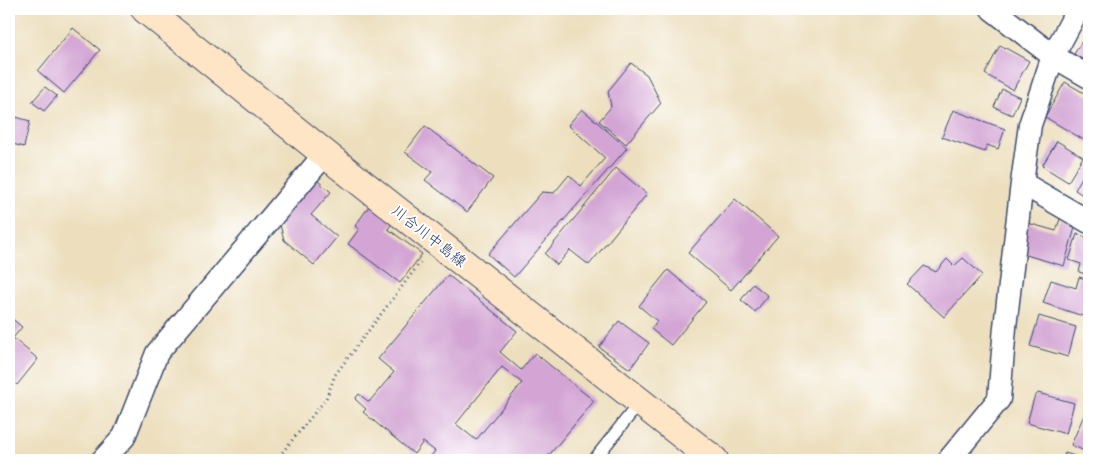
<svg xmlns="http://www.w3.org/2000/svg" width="1098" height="469" viewBox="0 0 1098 469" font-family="'Gochi Hand','Klee One',sans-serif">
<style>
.building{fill:#d3a4d4;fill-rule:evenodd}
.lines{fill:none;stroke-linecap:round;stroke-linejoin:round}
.service-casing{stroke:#3a496c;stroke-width:14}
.minor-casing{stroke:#3a496c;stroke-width:25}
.secondary-casing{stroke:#3a496c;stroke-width:30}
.path{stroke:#3a496c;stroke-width:3;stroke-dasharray:1 4;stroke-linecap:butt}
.service{stroke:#fff;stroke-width:11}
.minor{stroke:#fff;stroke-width:22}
.secondary{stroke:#fde5c5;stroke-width:28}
.labels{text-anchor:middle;stroke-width:4;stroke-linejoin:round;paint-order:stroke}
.street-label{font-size:15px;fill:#1b2f5e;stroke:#fff}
</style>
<rect width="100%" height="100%" fill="#fff"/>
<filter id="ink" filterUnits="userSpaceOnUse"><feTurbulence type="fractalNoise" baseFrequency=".02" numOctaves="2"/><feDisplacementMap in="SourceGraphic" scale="10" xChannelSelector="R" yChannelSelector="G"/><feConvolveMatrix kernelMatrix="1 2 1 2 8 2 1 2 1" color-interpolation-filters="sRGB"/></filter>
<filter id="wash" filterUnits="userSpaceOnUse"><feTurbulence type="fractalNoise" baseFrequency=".0096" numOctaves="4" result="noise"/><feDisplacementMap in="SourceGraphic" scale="20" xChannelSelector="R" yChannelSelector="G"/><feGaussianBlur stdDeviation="1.12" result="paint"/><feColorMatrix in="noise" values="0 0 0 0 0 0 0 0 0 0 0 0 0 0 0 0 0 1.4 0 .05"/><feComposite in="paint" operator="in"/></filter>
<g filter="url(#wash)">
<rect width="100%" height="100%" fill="#eddfbe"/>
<g id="blocks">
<path class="building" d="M 73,28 L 100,50 L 64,93 L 38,71 Z
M 1089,30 L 1089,64 L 1074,54 Z
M 1000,45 L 1029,61 L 1013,90 L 985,74 Z
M 631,63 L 647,75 L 661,103 L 626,144 L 599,121 L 611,107 L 608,91 Z
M 1065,82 L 1089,96 L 1089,143 L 1045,117 Z
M 45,87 L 57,96 L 44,111 L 32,102 Z
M 1002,89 L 1020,97 L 1012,115 L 994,107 Z
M 582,109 L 627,148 L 514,277 L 488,254 L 542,192 L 554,193 L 569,175 L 581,186 L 605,158 L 568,125 Z
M 953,110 L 1005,129 L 998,149 L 987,145 L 985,152 L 942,137 Z
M 9,115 L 30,121 L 24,147 L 9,143 Z
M 425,126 L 493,178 L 467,212 L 425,180 L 432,172 L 405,152 Z
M 1057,141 L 1083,157 L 1068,182 L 1042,166 Z
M 1089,164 L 1089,199 L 1075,190 Z
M 616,168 L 647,194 L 589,265 L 570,250 L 557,265 L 545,254 Z
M 312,176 L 331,192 L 311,215 L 337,237 L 314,265 L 284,240 L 278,217 Z
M 735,199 L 778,236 L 731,290 L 688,253 Z
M 370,205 L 393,222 L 388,229 L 422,254 L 400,283 L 348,244 L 359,229 L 355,226 Z
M 1060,219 L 1076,224 L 1064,266 L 1019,253 L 1028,223 L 1056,231 Z
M 1077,234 L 1089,238 L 1089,275 L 1079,272 L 1081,264 L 1069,260 Z
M 963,258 L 982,275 L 944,317 L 907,284 L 924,266 L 936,272 L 947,259 L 954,266 Z
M 668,270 L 706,302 L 671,345 L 651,329 L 657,321 L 639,306 Z
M 448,275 L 517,331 L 500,352 L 521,370 L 535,353 L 594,401 L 545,460 L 428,460 L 435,451 L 423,442 L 414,454 L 363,412 L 366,409 L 355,399 L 359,394 L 369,402 L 394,372 L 378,359 ZM 502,367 L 522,383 L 476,440 L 456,424 Z
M 1079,277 L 1089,280 L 1089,318 L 1043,303 L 1051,280 L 1076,288 Z
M 753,284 L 768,296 L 755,312 L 741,300 Z
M 9,316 L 22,327 L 13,338 L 38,359 L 17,385 L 9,378 Z
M 1039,316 L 1076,327 L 1068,357 L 1030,346 Z
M 619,321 L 649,343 L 630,369 L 599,347 Z
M 1038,393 L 1074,403 L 1066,434 L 1027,423 L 1034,398 Z
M 1085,413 L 1089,415 L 1089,453 L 1071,445 Z
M 1065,453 L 1088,460 L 1063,460 Z"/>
</g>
</g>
<g filter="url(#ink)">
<use href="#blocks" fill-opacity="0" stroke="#3a496c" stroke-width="1"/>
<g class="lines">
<defs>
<path id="service" d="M 594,460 L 640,402"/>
<path id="minor" d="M 992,9 L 1053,56 L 1089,77
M 1022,183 L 1089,222
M 103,460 L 124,437 L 157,353 L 325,154
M 949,460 L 999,399 L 1005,327 L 1022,183 L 1030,125 L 1053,56 L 1078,9"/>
<path id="secondary" d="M 145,9 L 325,154 L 714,460"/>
</defs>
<use href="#service" class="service-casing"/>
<use href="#minor" class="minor-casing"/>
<use href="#secondary" class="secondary-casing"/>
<path class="path" d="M 276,460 L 326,399 L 335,375 L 422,260"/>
<use href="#service" class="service"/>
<use href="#minor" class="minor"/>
<use href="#secondary" class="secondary"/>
</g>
</g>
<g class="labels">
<g class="street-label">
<text transform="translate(429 236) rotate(38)" y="5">川合川中島線</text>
</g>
</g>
<rect width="1098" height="469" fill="none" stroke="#fff" stroke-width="30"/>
</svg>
